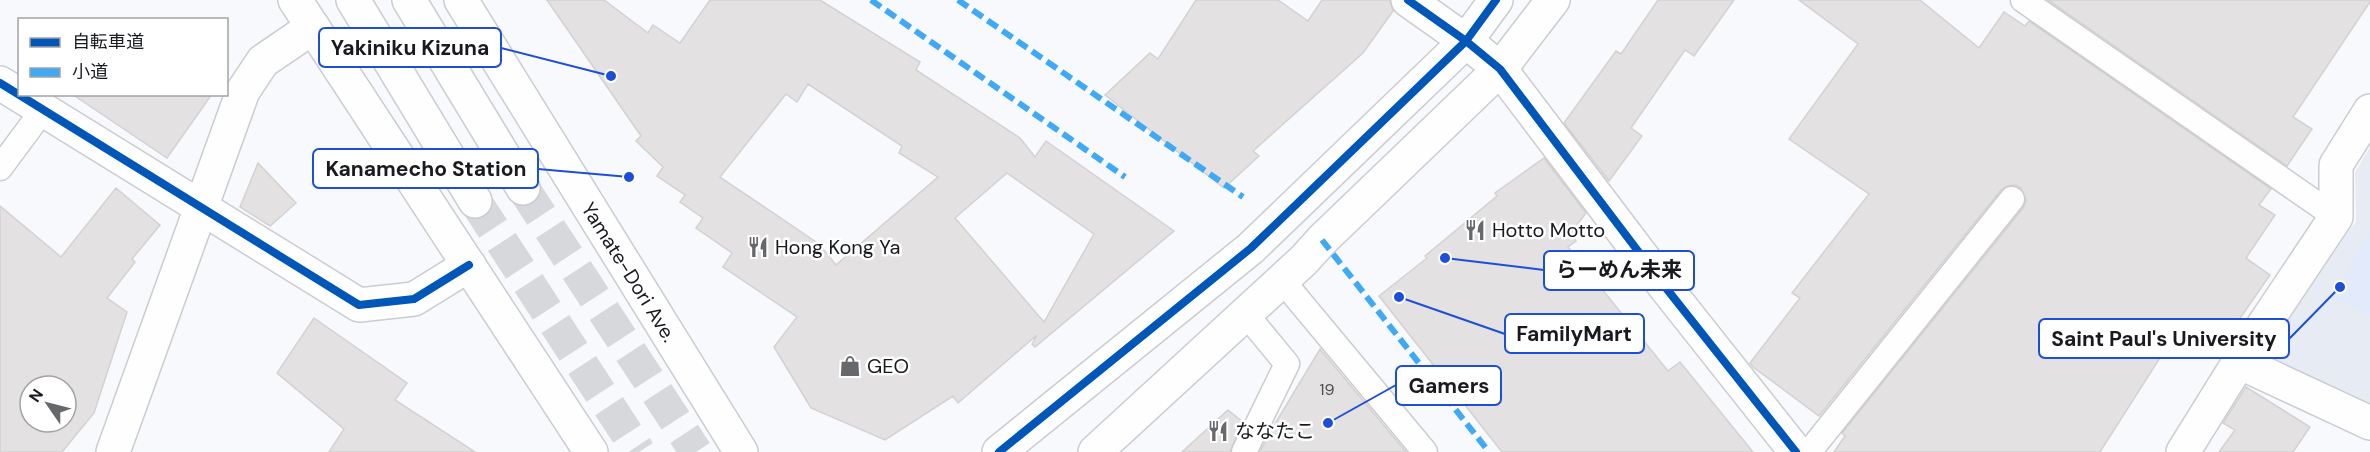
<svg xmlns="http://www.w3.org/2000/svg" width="2370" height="452" viewBox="0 0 2370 452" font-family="'DM Sans','Noto Sans JP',sans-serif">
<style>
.built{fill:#e7ebf4}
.green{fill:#e2eafb}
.building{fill:#e3e1e1;stroke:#d3d1d1;stroke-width:1.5;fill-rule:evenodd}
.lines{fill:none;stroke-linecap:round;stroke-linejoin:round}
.highway-tunnel{stroke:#d6d8db;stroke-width:33;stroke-dasharray:33 16;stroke-linecap:butt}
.lane-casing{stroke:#caccd1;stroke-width:27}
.street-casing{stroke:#caccd1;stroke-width:36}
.secondary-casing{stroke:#caccd1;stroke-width:36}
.primary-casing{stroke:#caccd1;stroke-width:36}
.highway-casing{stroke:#caccd1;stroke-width:36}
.lane{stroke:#fefeff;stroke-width:24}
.street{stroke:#fefeff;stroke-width:33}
.secondary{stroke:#fefeff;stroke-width:33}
.primary{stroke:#fefeff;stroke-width:33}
.highway{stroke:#fefeff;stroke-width:33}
.quiet{stroke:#3fa9f5;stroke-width:6;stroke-dasharray:12 6;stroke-linecap:butt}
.cycleway-casing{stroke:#fff;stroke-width:11}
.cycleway{stroke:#0057b8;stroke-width:8}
.labels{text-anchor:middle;stroke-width:5;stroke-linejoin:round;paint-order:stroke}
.number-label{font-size:16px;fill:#4d4e52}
.poi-label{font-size:20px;fill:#181a1f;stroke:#fff;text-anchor:start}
.street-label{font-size:20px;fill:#181a1f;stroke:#fff}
.leader{fill:none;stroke:#1d4ed8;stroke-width:2}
.callout-dot{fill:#1d4ed8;stroke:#fff;stroke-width:2}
.callout{fill:#fff;stroke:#1d4ed8;stroke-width:2}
.callout-label{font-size:21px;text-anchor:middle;font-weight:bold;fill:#181a1f}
</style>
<rect width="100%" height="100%" fill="#f7f9fc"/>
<path class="built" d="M 2370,147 L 2370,410 L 2267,362 L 2264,352 L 2356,221 L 2355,172 Z"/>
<path class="green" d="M 2370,230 L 2370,316 L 2334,299 Z"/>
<path class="building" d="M 547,0 L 604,0 L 648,33 L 653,25 L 680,43 L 710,0 L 820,0 L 920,62 L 916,70 L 1020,138 L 1035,157 L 1046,141 L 1174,231 L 1035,347 L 1032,344 L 1037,335 L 958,403 L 953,396 L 885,440 L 811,408 L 774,347 L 797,317 L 723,267 L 732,253 L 696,228 L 703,218 L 680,202 L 685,195 L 657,176 L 663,167 L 636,141 L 641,136 ZM 808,84 L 902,146 L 899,153 L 938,177 L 836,265 L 819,244 L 720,177 L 786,94 L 797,102 ZM 1007,173 L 1094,234 L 1044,322 L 955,218 Z
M 1196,0 L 1278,0 L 1308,21 L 1322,0 L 1390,0 L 1393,11 L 1363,53 L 1253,151 L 1259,156 L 1224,188 L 1105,95 L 1150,53 L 1158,59 Z
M 1658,0 L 1734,0 L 1694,56 L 1685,50 L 1631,128 L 1642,136 L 1609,181 L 1564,123 L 1616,51 L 1621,54 Z
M 1799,0 L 1920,0 L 1979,48 L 2004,12 L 2025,26 L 2029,21 L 2271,189 L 2259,205 L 2275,215 L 2246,258 L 2270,275 L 2221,346 L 2184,320 L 2100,452 L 1834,452 L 1845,436 L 1842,433 L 2023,208 L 2026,201 L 2021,188 L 2015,185 L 2007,186 L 2001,190 L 1819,416 L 1753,367 L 1750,363 L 1800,298 L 1792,293 L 1869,194 L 1789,139 L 1858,44 Z
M 2048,0 L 2370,0 L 2370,2 L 2293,117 L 2312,129 L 2287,166 Z
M 72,94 L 212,94 L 167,158 Z
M 1544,158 L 1586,213 L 1571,233 L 1576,241 L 1568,247 L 1668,371 L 1680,362 L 1753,452 L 1502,452 L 1379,296 L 1427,258 L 1425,256 L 1497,196 L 1495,193 Z
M 258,163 L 296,203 L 270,226 L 240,207 Z
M 116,188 L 160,225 L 132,259 L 135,262 L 107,298 L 127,312 L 94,413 L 62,452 L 0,452 L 0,206 L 61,257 ZM 30,386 L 66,386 L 66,422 L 30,422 Z
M 314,318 L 407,383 L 395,400 L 475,452 L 329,452 L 344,429 L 277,373 Z
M 1320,349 L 1406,452 L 1260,452 L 1270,432 Z
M 2246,387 L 2310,427 L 2293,452 L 2219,452 L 2235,430 L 2223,423 Z
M 1228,410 L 1243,422 L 1230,452 L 1182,452 Z"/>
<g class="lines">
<path class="highway-tunnel" d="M 523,188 L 696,452
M 475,201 L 639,452"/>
<defs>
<path id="lane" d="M 2023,0 L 2336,217
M 0,168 L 43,110
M 1281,279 L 1425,452
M 1244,452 L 1287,364 L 1245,313
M 1809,452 L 2012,199"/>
<path id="street" d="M 1408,0 L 1466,41 L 1500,69 L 1666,288 L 1796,452
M 0,83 L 359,305 L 414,299 L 469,265
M 2239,362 L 2370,423
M 113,452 L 243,91 L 263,61 L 313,27
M 2183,452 L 2239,362 L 2336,217 L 2336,165 L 2370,111"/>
<path id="secondary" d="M 999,452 L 1251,248 L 1466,41 L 1496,0
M 1095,452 L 1304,260 L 1322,240 L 1500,69 L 1553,0"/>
<path id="primary" d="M 295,0 L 591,452
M 461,0 L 741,452"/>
<path id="highway" d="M 353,0 L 475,201
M 409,0 L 523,188"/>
</defs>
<use href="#lane" class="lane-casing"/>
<use href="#street" class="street-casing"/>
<use href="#secondary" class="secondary-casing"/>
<use href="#primary" class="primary-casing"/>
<use href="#highway" class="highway-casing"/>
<use href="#lane" class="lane"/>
<use href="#street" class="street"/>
<use href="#secondary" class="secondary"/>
<use href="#primary" class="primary"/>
<use href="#highway" class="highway"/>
<path class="quiet" d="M 871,0 L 1125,177
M 958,0 L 1243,197
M 1322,240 L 1489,452"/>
<defs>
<path id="cycleway" d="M 1408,0 L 1466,41 L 1500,69 L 1666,288 L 1796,452
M 0,83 L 359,305 L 414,299 L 469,265
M 999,452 L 1251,248 L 1466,41 L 1496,0"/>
</defs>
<use href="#cycleway" class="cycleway-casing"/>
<use href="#cycleway" class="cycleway"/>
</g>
<defs>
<symbol id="restaurant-bare" viewBox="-9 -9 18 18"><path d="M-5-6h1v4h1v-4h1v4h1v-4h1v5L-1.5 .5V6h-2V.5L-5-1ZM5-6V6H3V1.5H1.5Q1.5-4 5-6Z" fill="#66686c" stroke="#fff" stroke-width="2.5" paint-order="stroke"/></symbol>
<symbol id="shop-bare" viewBox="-9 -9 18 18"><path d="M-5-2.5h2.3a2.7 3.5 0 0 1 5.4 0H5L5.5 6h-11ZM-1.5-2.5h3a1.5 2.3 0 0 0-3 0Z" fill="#66686c" stroke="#fff" stroke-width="2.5" paint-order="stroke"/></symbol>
</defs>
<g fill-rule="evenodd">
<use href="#restaurant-bare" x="1460" y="215" width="30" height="30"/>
<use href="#restaurant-bare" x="743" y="232" width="30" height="30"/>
<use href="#shop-bare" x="835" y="351" width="30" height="30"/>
<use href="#restaurant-bare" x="1203" y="416" width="30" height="30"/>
</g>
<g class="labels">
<g class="number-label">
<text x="1327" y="395">19</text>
</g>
<g class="poi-label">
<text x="1492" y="237">Hotto Motto</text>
<text x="775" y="254">Hong Kong Ya</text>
<text x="867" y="373">GEO</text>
<text x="1235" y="438">ななたこ</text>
</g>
<g class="street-label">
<text transform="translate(629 272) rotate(58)" y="7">Yamate-Dori Ave.</text>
</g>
</g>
<path class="leader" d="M611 76L501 48M629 177L538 169M1445 258L1544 270M1399 297L1505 334M2340 287L2289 339M1328 423L1396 385"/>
<g class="callout-dot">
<circle cx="611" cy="76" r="6"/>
<circle cx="629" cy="177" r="6"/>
<circle cx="1445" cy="258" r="6"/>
<circle cx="1399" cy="297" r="6"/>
<circle cx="2340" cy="287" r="6"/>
<circle cx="1328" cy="423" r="6"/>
</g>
<g class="callout">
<rect x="319" y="28" width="182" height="39" rx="6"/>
<rect x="313" y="149" width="225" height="39" rx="6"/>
<rect x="1544" y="251" width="150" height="39" rx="6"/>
<rect x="1505" y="314" width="139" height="39" rx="6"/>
<rect x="2039" y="319" width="250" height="39" rx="6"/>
<rect x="1396" y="366" width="105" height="39" rx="6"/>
</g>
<g class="callout-label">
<text x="410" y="55">Yakiniku Kizuna</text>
<text x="426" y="176">Kanamecho Station</text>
<text x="1619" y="277">らーめん未来</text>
<text x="1574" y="341">FamilyMart</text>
<text x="2164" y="346">Saint Paul's University</text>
<text x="1449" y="393">Gamers</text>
</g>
<rect x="18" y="18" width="210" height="78" fill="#ffffff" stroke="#a3a3a5" stroke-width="1.5"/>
<rect x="30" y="38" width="30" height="9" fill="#0057b8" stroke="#a3a3a5" stroke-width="1.5"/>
<text x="72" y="48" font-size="18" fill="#181a1f">自転車道</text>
<rect x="30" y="68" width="30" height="9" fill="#3fa9f5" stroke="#a3a3a5" stroke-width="1.5"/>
<text x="72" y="78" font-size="18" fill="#181a1f">小道</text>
<g transform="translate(48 404) rotate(305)"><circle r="28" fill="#ffffff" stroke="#a3a3a5" stroke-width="1.5"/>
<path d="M0-4.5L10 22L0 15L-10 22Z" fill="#66686c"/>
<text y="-9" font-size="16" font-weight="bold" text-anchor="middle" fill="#181a1f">N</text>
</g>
</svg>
